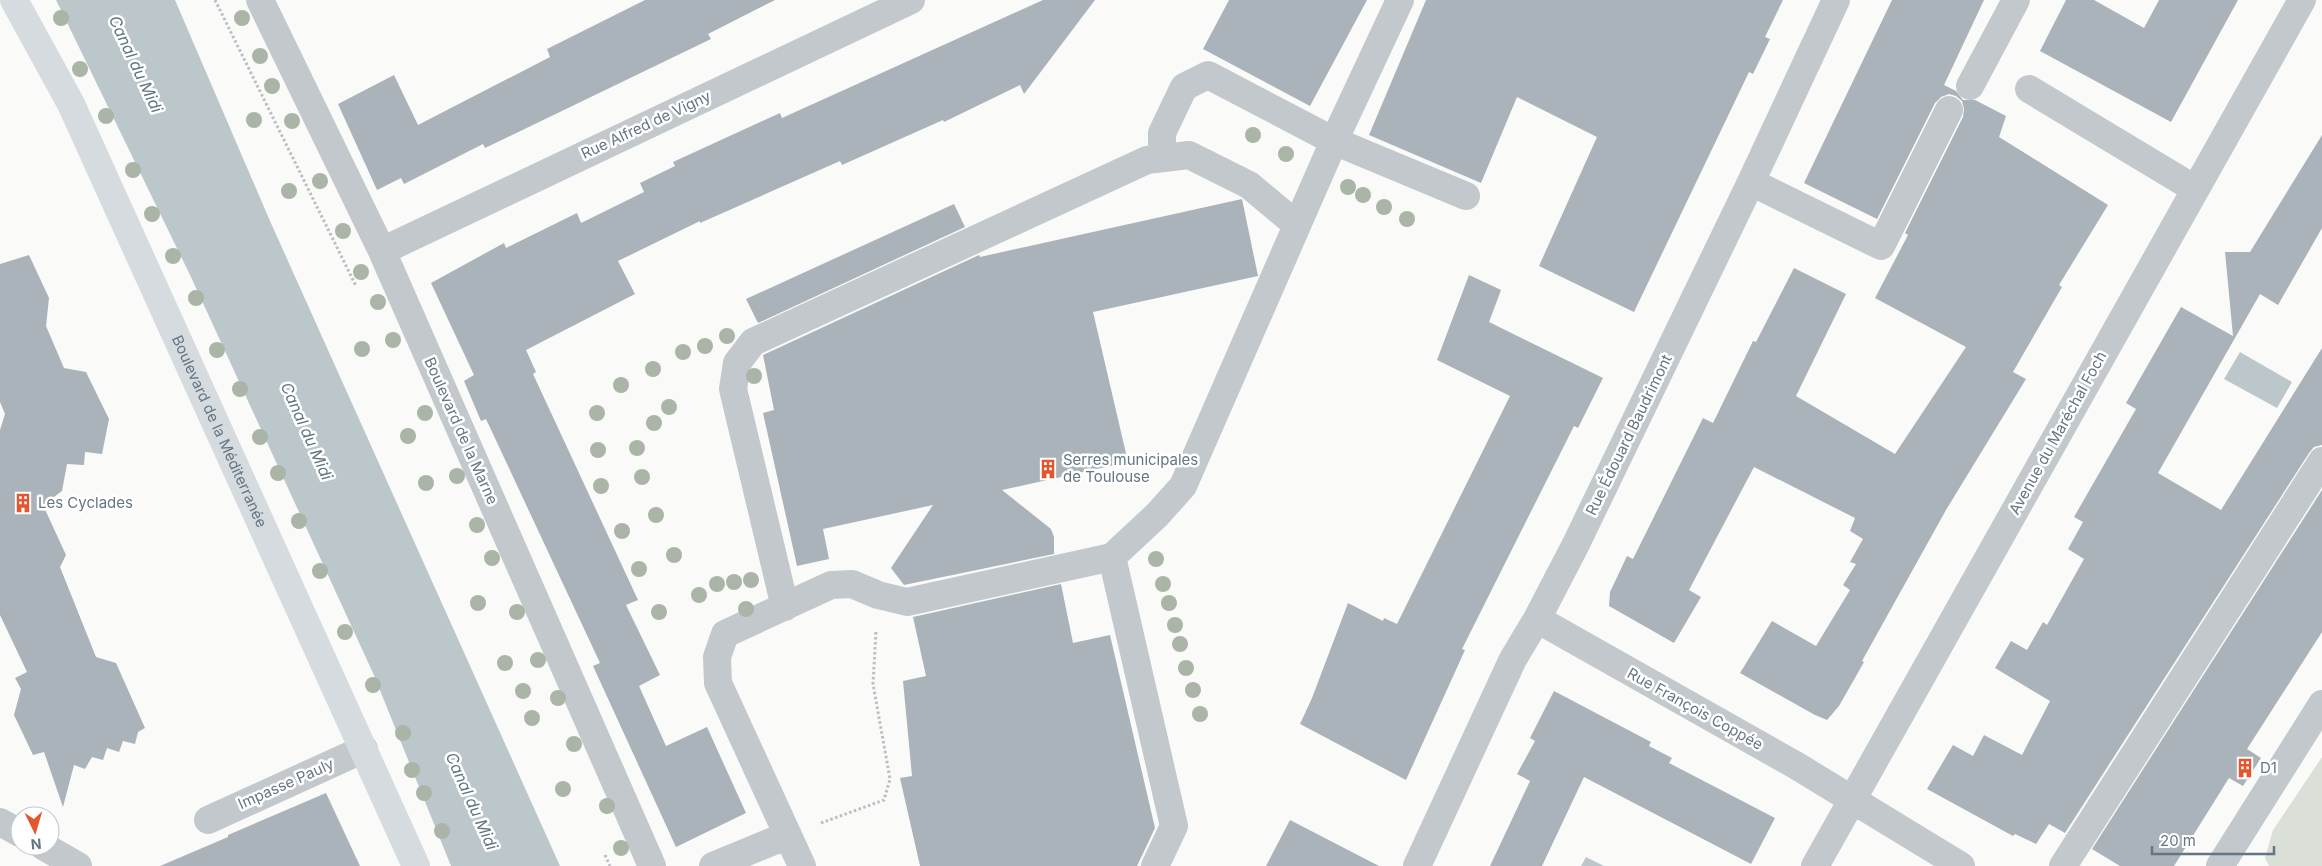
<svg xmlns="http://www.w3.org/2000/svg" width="2322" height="866" viewBox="0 0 2322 866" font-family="Inter,sans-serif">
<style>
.green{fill:#dadfd7}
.water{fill:#bbc7cb}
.building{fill:#aab3b9}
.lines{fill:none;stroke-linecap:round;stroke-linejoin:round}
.path{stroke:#bbbfc2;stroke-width:3;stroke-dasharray:2.5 2.5;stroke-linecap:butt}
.minor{stroke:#c3c8cc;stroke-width:28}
.major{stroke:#d6dbdf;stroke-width:28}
.tree{fill:#aab4a7}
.labels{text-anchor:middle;stroke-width:5;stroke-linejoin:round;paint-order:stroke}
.street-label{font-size:15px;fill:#657683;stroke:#fff}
.poi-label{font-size:15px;fill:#657683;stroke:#fff;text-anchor:start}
.water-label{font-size:16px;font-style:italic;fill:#60757c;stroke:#fff}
</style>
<rect width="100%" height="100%" fill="#fafaf8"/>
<path class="green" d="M 2322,757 L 2322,866 L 2269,866 L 2265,858 L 2273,830 Z"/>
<path class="water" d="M 56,0 L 175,0 L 270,221 L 560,866 L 451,866 L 373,673 L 191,277 Z
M 2240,352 L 2292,382 L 2277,408 L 2224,379 Z
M 1586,857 L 1604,866 L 1581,866 Z"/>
<path class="building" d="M 645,0 L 775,0 L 708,34 L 711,39 L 485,148 L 483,144 L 404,184 L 401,178 L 377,190 L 338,104 L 394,75 L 418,125 L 550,57 L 547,49 Z
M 1043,0 L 1095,0 L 1024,94 L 1020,85 L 944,122 L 943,120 L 842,165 L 840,161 L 700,223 L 700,221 L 618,261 L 635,294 L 526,350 L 536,372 L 533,374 L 638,600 L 626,605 L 660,675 L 639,686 L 666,746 L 707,727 L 746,813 L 676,847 L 593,666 L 600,663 L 486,419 L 481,421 L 464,381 L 474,375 L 431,283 L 504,243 L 506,248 L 577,213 L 581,223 L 644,192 L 640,183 L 675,166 L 673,162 L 780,113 L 782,118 Z
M 1229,0 L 1367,0 L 1310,106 L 1203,49 Z
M 1426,0 L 1783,0 L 1765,37 L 1770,39 L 1753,74 L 1749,72 L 1634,312 L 1539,266 L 1597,137 L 1517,97 L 1481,183 L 1369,135 Z
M 1892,0 L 1984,0 L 1944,85 L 1956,91 L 1963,100 L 1975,100 L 2006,116 L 1999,137 L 2108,205 L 2059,285 L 2062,287 L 2013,372 L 2026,379 L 1946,510 L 1862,661 L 1864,662 L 1839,706 L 1827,720 L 1815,715 L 1740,673 L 1772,621 L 1816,646 L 1850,590 L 1843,585 L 1856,564 L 1850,562 L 1863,539 L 1850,531 L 1855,518 L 1754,467 L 1689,590 L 1701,597 L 1674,643 L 1609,606 L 1610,592 L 1627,556 L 1633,559 L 1703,418 L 1713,423 L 1753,341 L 1756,342 L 1794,268 L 1846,294 L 1796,396 L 1895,454 L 1966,347 L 1875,298 L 1908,235 L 1905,233 L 1963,117 L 1964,109 L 1962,101 L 1956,96 L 1949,94 L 1941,97 L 1935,103 L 1877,219 L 1804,183 Z
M 2066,0 L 2094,0 L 2144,28 L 2159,0 L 2238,0 L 2171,122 L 2040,51 Z
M 2322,135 L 2322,228 L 2278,305 L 2260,294 L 2158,473 L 2221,510 L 2322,348 L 2322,445 L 2314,447 L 2309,453 L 2065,833 L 2049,824 L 2036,844 L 2015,834 L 2013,836 L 1927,789 L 1953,745 L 1973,756 L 1984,735 L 2022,755 L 2050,701 L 1995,668 L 2011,641 L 2027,650 L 2043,622 L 2047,625 L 2084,559 L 2068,549 L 2083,522 L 2074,517 L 2136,409 L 2126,403 L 2181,307 L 2233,336 L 2225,252 L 2250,252 Z
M 1242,199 L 1258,276 L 1093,312 L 1128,462 L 1002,490 L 1051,529 L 1054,537 L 1054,554 L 904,585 L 891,568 L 933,505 L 823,529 L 829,559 L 797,566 L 763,413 L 774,410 L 763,355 L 979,255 L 980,257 Z
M 954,204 L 965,227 L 758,323 L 746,299 Z
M 29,255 L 49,298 L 46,326 L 64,368 L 86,372 L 109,419 L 102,454 L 85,452 L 84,465 L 67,464 L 62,491 L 43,505 L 66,555 L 60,567 L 96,657 L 116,663 L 145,728 L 138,732 L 135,744 L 123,741 L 119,752 L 107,748 L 103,760 L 92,757 L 85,769 L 74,765 L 63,807 L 44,752 L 33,755 L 14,715 L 21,689 L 15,678 L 27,672 L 0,615 L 0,430 L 5,414 L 0,402 L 0,264 Z
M 1469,275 L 1501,290 L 1489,322 L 1603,378 L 1578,428 L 1574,426 L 1462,649 L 1465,650 L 1406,780 L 1300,724 L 1312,698 L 1348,603 L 1383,621 L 1384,618 L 1397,624 L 1510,396 L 1437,360 Z
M 2322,490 L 2322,632 L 2247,749 L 2261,758 L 2243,786 L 2229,778 L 2174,866 L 2120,866 L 2092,849 Z
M 1061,584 L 1073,643 L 1110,635 L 1155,828 L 1137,866 L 920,866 L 900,778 L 912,776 L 903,681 L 926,676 L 913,617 Z
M 1554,691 L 1651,742 L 1649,746 L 1672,758 L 1669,763 L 1775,818 L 1751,864 L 1584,777 L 1542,866 L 1490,866 L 1530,781 L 1517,774 L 1535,741 L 1530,738 Z
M 326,793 L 360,866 L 160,866 L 228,837 L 228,835 Z
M 1290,820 L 1379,866 L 1266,866 Z"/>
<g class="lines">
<path class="path" d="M 215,0 L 356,286
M 821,823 L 884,800 L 890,779 L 873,684 L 876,631
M 605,855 L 610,866"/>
<path class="minor" d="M 260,0 L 382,251 L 652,866
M 1970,86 L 2016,0
M 2029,89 L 2195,189
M 1162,158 L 1162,133 L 1184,87 L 1208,75 L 1334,141 L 1466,196
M 1751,182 L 1881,246 L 1949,110
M 382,251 L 911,0
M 1112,557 L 1174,826 L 1155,866
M 785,607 L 733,389 L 737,363 L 753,342 L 1147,160 L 1189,155 L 1249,185 L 1297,225
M 1537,619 L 1797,766 L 1961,866
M 208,820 L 364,749
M 0,822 L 20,833
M 43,846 L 78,866
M 713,866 L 788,835
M 802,866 L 718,683 L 717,657 L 725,634 L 831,585 L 852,584 L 878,595 L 907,602 L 1112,557 L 1157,515 L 1183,486 L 1334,141 L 1400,0
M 1417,866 L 1513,659 L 1537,619 L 1575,546 L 1751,182 L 1836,0
M 1815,866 L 2302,0
M 2063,866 L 2322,461
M 2220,866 L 2322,704"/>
<path class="major" id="s1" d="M 14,0 L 71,104 L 416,866"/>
</g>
<g class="tree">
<circle cx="61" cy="18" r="8"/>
<circle cx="242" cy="18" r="8"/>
<circle cx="260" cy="56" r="8"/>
<circle cx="80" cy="69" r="8"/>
<circle cx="272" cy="86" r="8"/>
<circle cx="106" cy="116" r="8"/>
<circle cx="254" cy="120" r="8"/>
<circle cx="292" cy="121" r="8"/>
<circle cx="1253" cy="135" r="8"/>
<circle cx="1286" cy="154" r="8"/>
<circle cx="133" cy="170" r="8"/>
<circle cx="320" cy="181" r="8"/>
<circle cx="1348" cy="187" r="8"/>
<circle cx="289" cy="191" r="8"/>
<circle cx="1363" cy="195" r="8"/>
<circle cx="1384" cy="207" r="8"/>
<circle cx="152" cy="214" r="8"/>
<circle cx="1407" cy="219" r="8"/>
<circle cx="343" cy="231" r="8"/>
<circle cx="173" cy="256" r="8"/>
<circle cx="361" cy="272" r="8"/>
<circle cx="196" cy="298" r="8"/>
<circle cx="378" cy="302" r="8"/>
<circle cx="727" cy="336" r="8"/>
<circle cx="393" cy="340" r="8"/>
<circle cx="705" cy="346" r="8"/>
<circle cx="362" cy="349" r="8"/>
<circle cx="217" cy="350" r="8"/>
<circle cx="683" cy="352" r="8"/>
<circle cx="653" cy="369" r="8"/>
<circle cx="754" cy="376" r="8"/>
<circle cx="621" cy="385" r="8"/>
<circle cx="240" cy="389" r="8"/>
<circle cx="669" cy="407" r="8"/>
<circle cx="425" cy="413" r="8"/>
<circle cx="597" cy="413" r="8"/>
<circle cx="654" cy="423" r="8"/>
<circle cx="408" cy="436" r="8"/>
<circle cx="260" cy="437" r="8"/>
<circle cx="637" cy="448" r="8"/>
<circle cx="598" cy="450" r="8"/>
<circle cx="278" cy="473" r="8"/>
<circle cx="457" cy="476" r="8"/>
<circle cx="642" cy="477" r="8"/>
<circle cx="426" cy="483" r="8"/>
<circle cx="601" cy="486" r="8"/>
<circle cx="656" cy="515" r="8"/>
<circle cx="299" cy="521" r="8"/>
<circle cx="477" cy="525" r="8"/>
<circle cx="622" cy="531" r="8"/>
<circle cx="674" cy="555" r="8"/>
<circle cx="492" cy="558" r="8"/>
<circle cx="1156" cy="559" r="8"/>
<circle cx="639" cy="569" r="8"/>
<circle cx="320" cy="571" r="8"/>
<circle cx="751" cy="580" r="8"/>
<circle cx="734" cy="582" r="8"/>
<circle cx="717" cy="584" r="8"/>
<circle cx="1163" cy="584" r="8"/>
<circle cx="699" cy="595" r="8"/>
<circle cx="478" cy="603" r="8"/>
<circle cx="1169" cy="603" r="8"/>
<circle cx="746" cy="609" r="8"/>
<circle cx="517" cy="612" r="8"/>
<circle cx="659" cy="612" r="8"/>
<circle cx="1175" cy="625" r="8"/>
<circle cx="345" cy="632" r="8"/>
<circle cx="1180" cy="644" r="8"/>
<circle cx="538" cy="660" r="8"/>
<circle cx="505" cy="663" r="8"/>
<circle cx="1186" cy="668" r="8"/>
<circle cx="373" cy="685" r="8"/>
<circle cx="1193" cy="690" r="8"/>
<circle cx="523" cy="691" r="8"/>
<circle cx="558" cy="698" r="8"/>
<circle cx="1200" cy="714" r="8"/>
<circle cx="532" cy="718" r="8"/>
<circle cx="403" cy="733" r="8"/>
<circle cx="574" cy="744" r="8"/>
<circle cx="412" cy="770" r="8"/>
<circle cx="563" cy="789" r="8"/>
<circle cx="424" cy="793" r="8"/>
<circle cx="607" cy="806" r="8"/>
<circle cx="442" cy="831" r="8"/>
<circle cx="621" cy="848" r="8"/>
</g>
<defs>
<symbol id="building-bare" viewBox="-9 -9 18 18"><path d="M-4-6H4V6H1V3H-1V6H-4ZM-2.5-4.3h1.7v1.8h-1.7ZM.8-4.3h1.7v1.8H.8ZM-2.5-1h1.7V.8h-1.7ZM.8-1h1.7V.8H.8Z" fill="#e4572e" stroke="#fff" stroke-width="2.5" paint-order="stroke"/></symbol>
</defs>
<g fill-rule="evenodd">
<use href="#building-bare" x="1034" y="455" width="28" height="28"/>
<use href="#building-bare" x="9" y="489" width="28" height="28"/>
<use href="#building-bare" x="2231" y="754" width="28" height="28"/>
</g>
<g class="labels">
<g class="street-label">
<text transform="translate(646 125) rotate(-25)" y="5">Rue Alfred de Vigny</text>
<text dy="5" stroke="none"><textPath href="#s1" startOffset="478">Boulevard de la Méditerranée</textPath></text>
<text transform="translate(461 431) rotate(66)" y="5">Boulevard de la Marne</text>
<text transform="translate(2058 433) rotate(-61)" y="5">Avenue du Maréchal Foch</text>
<text transform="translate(1629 435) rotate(-64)" y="5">Rue Édouard Baudrimont</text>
<text transform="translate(1695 709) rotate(29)" y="5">Rue François Coppée</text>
<text transform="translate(286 784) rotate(-24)" y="5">Impasse Pauly</text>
</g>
<g class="poi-label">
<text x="1063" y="465">Serres municipales<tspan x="1063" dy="17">de Toulouse</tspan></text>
<text x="38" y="508">Les Cyclades</text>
<text x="2260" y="773">D1</text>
</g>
<g class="water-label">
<text transform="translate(136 64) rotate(65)" y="6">Canal du Midi</text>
<text transform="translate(307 431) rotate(66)" y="6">Canal du Midi</text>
<text transform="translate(472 801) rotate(66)" y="6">Canal du Midi</text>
</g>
</g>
<g transform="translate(35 831) rotate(175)"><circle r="24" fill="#ffffff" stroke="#c1c8cd"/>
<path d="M0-4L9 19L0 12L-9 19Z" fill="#e4572e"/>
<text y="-8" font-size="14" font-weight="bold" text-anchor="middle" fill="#657683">N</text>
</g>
<path d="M2152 846v8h122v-8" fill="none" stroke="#657683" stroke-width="2.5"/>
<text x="2160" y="846" font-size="15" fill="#657683" stroke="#ffffff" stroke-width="4" paint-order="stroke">20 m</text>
</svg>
